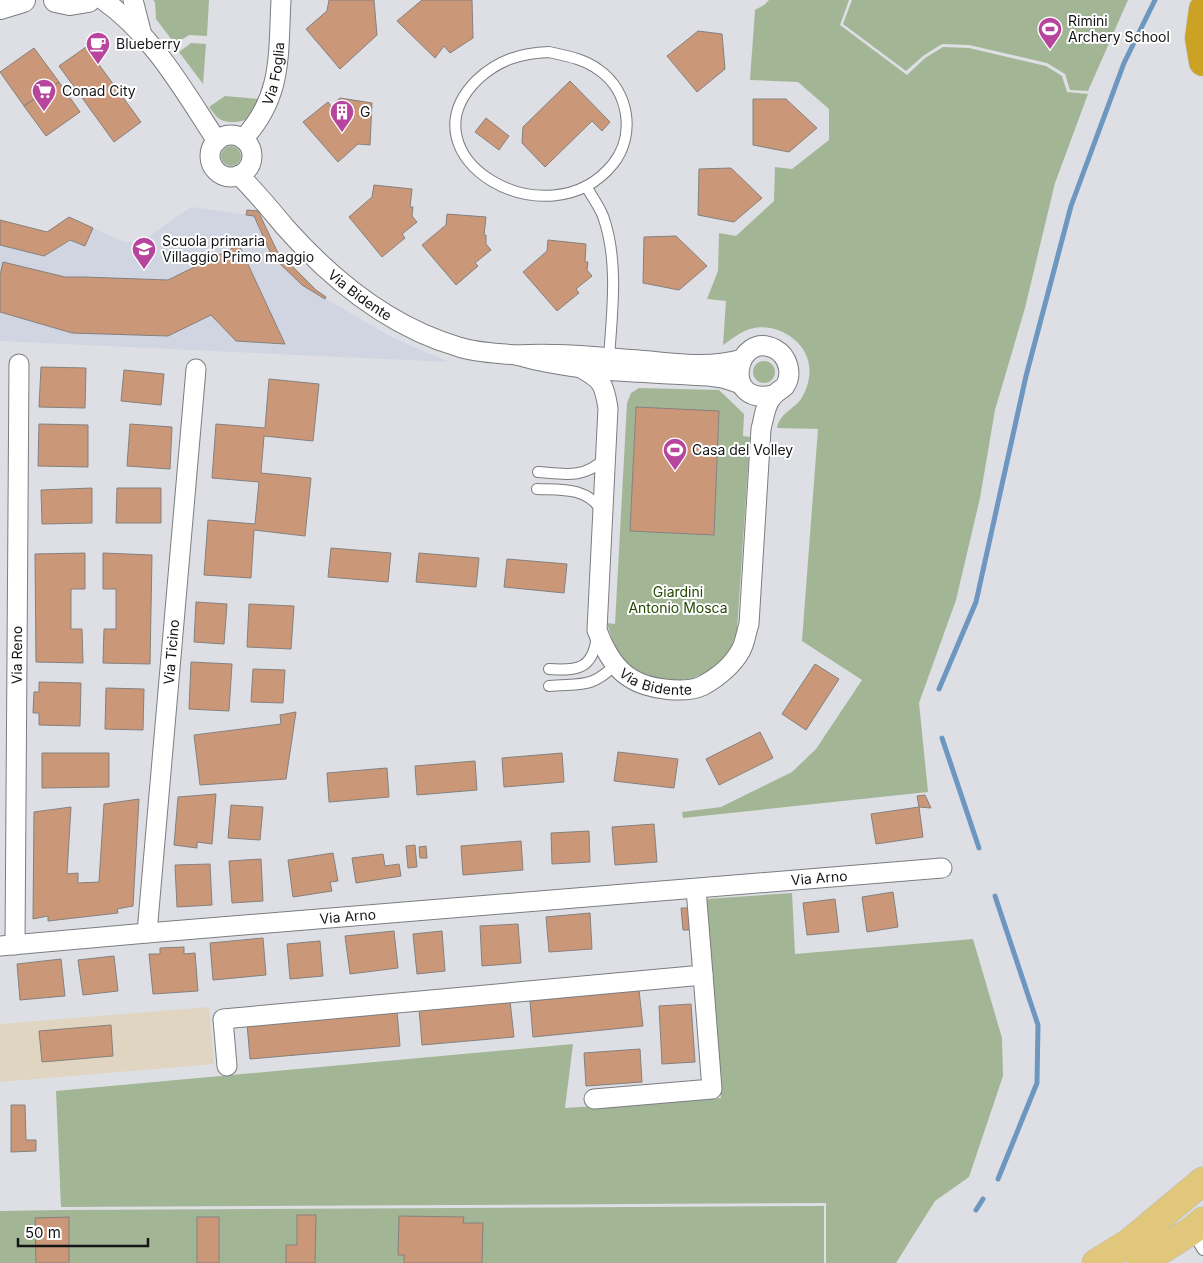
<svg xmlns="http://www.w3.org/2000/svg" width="1203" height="1263" viewBox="0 0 1203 1263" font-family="Inter,sans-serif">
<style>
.built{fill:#d0d5e1}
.industrial{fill:#dfd5c0}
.green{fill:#a2b696;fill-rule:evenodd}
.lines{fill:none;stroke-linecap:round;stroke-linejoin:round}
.stream{stroke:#6d97bf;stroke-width:5}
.building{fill:#ca9878;stroke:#85807e}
.service-casing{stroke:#7b7d81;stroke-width:12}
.minor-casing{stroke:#7b7d81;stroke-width:21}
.tertiary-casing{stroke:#7b7d81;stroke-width:26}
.primary-casing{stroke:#bdbdbe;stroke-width:29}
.motorway-casing{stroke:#bdbdbe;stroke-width:29}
.service{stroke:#fff;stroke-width:10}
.minor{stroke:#fff;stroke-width:19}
.tertiary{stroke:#fff;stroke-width:24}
.primary{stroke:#e0c77c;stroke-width:28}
.motorway{stroke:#cca225;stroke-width:28}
.labels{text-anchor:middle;stroke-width:4;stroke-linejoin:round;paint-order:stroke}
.poi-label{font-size:14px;fill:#151517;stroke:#fff;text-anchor:start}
.street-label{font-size:14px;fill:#151517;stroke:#fff}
.park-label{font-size:14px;fill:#234700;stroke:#fff}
</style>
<rect width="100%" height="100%" fill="#dddfe4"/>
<path class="built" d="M 191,207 L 254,216 L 272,256 L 302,285 L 395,339 L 449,362 L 0,341 L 0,220 L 47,232 L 69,217 L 124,242 L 136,243 L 145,239 Z"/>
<path class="industrial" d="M 209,1007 L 214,1064 L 0,1082 L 0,1024 Z"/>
<path class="green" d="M 153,0 L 209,0 L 207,36 L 189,35 L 175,44 L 156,19 L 155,2 Z
M 769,0 L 849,0 L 840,25 L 907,75 L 925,58 L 943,47 L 969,48 L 1046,66 L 1062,76 L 1067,92 L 1088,94 L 1055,183 L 1025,308 L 995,410 L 980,498 L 956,600 L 919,703 L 928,792 L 683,818 L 682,812 L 721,807 L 792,772 L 816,749 L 862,680 L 802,641 L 818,429 L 777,428 C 779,414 794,409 801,399 C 807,390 811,376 809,365 C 806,340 775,321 750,329 C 740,332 732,339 723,345 L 726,301 L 707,299 L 718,271 L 719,233 L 736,236 L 774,201 L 775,167 L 792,169 L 829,140 L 829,109 L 798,82 L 750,80 L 755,10 L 764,5 Z
M 852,0 L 1128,0 L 1088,91 L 1070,90 L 1065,74 L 1047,63 L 969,45 L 942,44 L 923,56 L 906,71 L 843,24 Z
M 191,43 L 206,44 L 203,84 L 179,52 Z
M 225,96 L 259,99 C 253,115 250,122 231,122 C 218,121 217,117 209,107 Z
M221 156a10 10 0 1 1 20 0a10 10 0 1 1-20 0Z
M753 372a11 11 0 1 1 22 0a11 11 0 1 1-22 0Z
M 639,388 L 719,390 L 744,414 L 743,436 L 750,437 L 737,631 C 735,637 733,643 730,649 C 709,686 650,693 623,659 C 615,648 611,637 607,623 L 615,624 L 627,403 L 631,393 ZM 636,407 L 719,412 L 714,535 L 630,531 Z
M 792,893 L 795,954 L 973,939 L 1002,1038 L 1003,1076 L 969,1177 L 935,1201 L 896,1263 L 826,1263 L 826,1203 L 61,1207 L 56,1091 L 573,1044 L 565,1108 L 721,1098 L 706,899 Z
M 824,1206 L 824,1263 L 0,1263 L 0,1211 L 61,1210 Z"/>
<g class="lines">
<path class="stream" d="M 939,689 L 976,602 L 1026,376 L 1071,206 L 1124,63 L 1155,0
M 942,738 L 979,848
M 995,896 L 1038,1025 L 1037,1083 L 998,1179
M 976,1210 L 983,1199"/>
</g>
<path class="building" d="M 329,0 L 374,0 L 377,35 L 340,69 L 306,29 L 327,11 Z
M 422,0 L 472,0 L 473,38 L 450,53 L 444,46 L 435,58 L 397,21 Z
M 698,31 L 722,34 L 725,69 L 697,92 L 667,56 Z
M 86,47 L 141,122 L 114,142 L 59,66 Z
M 34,48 L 59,82 L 24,106 L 0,72 Z
M 570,81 L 610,122 L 602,131 L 592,121 L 545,167 L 522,143 L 523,127 Z
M 59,82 L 80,112 L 46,136 L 24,106 Z
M 340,98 L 372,103 L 370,145 L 358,144 L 338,162 L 303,122 L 328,102 L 331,106 Z
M 753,99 L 786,99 L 817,128 L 789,152 L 753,145 Z
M 486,118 L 509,136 L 499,150 L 475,132 Z
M 731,168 L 762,198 L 734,222 L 698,215 L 699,169 Z
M 374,185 L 412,189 L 410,207 L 413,207 L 412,216 L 417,222 L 402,234 L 405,238 L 382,257 L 349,217 L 372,197 Z
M 247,210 L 258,211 L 277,251 L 316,290 L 326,297 L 325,299 L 302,285 L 272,256 L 254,216 L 246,215 Z
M 447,214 L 486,217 L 484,235 L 486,235 L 486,244 L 491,250 L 475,263 L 478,266 L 456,285 L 422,245 L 446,225 Z
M 69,217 L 93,228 L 85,246 L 70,240 L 44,256 L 0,245 L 0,220 L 47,232 Z
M 676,236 L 707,266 L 679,290 L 643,283 L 644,237 Z
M 548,240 L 586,244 L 585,262 L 588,262 L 587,270 L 592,276 L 576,289 L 579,293 L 557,311 L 523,272 L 547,251 Z
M 239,245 L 285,344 L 236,341 L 211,315 L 168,336 L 72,333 L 0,312 L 0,275 L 3,262 L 65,277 L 84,277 L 168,280 Z
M 41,367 L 86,368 L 85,408 L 39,407 Z
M 124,370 L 164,374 L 161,405 L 121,401 Z
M 269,379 L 319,384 L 313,441 L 264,436 L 261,473 L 311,478 L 305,536 L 254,530 L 251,578 L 204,575 L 208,520 L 255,524 L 259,482 L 212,478 L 216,424 L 265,428 Z
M 636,407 L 719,411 L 714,535 L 630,531 Z
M 39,424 L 88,425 L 88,467 L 38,466 Z
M 130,424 L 172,427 L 170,469 L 127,466 Z
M 92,488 L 92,523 L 42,524 L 41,490 Z
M 117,488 L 161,488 L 161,523 L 116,523 Z
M 331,548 L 391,553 L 388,582 L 328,577 Z
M 85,553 L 85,589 L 71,589 L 71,629 L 82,629 L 83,663 L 36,662 L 35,554 Z
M 103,553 L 152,555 L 150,664 L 103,663 L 104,629 L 116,629 L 116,589 L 103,589 Z
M 419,553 L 479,558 L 476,587 L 416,582 Z
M 507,559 L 567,564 L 564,593 L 504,587 Z
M 196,602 L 227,604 L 224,644 L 194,642 Z
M 249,604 L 294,606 L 291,649 L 247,647 Z
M 191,662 L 232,664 L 229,711 L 189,709 Z
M 815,664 L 839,679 L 806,730 L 782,714 Z
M 253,669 L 285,670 L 283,703 L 251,702 Z
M 39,682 L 81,683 L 80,726 L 39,725 L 39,713 L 33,713 L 34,692 L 39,692 Z
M 106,688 L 144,689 L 143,730 L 105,729 Z
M 296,712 L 286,779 L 200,785 L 194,735 L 281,724 L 280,715 Z
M 760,732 L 773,758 L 719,785 L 706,759 Z
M 618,752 L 678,759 L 674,788 L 614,781 Z
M 42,753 L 109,753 L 109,787 L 42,788 Z
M 562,753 L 564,782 L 504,787 L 502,758 Z
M 475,761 L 477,790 L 417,795 L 415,766 Z
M 387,768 L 389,797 L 329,802 L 327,773 Z
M 216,794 L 212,844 L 197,842 L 197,848 L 174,845 L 178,797 Z
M 925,795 L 931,808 L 919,807 L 917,796 Z
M 139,799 L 133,906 L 117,909 L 118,913 L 48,921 L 48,916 L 33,919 L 34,812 L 71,807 L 67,874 L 78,873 L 78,883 L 99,882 L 104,804 Z
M 231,805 L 263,807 L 260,840 L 228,838 Z
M 919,807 L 923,837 L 876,844 L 871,814 Z
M 654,824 L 657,862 L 615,865 L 612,827 Z
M 589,831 L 590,862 L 552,864 L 551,833 Z
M 521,841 L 523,870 L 463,875 L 461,846 Z
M 415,845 L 417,867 L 408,868 L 406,846 Z
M 426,846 L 427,858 L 420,858 L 419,847 Z
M 333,853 L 338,881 L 330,882 L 332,891 L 293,897 L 288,860 Z
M 383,854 L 385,866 L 399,864 L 401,876 L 356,883 L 352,858 Z
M 261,859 L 263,901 L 232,903 L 229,861 Z
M 210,864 L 212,905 L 177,907 L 175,865 Z
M 893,892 L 898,927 L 867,932 L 862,897 Z
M 835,899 L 839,932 L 807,935 L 803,903 Z
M 681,908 L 691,908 L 693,930 L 683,930 Z
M 590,913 L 592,949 L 549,952 L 546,917 Z
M 518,924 L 521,963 L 482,966 L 480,926 Z
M 394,931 L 398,968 L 350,974 L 345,936 Z
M 442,931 L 445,971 L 417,974 L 413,934 Z
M 263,938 L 266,975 L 213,980 L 210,943 Z
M 320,941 L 323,976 L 290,979 L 287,944 Z
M 184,947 L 184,954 L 195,953 L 198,991 L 153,994 L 149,954 L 160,954 L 160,948 Z
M 114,956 L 118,991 L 83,995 L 78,960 Z
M 61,959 L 65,996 L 20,1000 L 17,964 Z
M 639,990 L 643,1026 L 533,1037 L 530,1001 Z
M 510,1001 L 514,1037 L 422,1045 L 419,1009 Z
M 691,1004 L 695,1062 L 662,1064 L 659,1006 Z
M 397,1011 L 400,1046 L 250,1059 L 247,1024 Z
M 111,1025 L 113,1056 L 42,1062 L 39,1031 Z
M 640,1049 L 642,1082 L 586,1086 L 584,1053 Z
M 11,1105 L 25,1105 L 26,1140 L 36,1140 L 36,1151 L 11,1152 Z
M 297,1215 L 316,1215 L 315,1263 L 286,1263 L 286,1245 L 297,1245 Z
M 399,1216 L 464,1217 L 463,1223 L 483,1223 L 482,1263 L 404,1263 L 404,1255 L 398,1255 Z
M 69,1217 L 69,1263 L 36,1263 L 35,1218 Z
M 197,1217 L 219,1217 L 219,1263 L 197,1263 Z"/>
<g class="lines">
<defs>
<path id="service" d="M 549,52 C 567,56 584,59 599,70 C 629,91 636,135 613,164 C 548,244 400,157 477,80 C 498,60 521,53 549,52 Z
M 586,186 C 591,195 599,206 603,216 C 619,261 612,312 609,358
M 538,472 C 564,474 584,479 604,459
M 537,489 C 562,490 586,487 601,510
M 549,669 C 578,671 593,669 597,636
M 549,686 C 580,683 591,689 615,665
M 1192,1232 L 1203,1250"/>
<g id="minor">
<path d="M 103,0 C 153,35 184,91 217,141"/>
<path d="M 133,0 L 141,31"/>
<circle cx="231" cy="156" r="21"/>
<path id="s1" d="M 243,139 C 283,96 278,55 281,0"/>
<path id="s2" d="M 239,175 C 256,192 270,209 285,227 C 332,280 390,327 459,347 C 477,353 497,353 516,355"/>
<path id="s3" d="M 581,368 C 602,380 604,383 608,408 L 597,630 C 604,649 614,669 632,679 C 648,689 684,694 702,686 C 717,678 733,665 741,650 C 745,643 746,633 749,624 L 761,429 C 764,418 765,404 773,396 C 776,392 781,390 785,386 C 793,374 788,356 775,349 C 736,329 720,407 773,395"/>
<path d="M 741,384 L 723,378 L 709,376 C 645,372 577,373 516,355 C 561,352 605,358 650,361 C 681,364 712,368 742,359"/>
<path id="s4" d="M 147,933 L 196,369"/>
<path id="s5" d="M 15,945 L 19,364"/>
<path id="s6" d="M 0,946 L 147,933 L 942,868"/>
<path d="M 227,1066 L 223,1019 L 703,975 L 696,889"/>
<path d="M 594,1099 L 712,1089 L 703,975"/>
</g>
<path id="tertiary" d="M 56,0 L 70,3 L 88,0
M 0,7 L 23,0"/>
<path id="primary" d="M 1096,1263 L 1130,1242 L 1203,1181
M 1141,1263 L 1191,1231 L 1203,1221"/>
<path id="motorway" d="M 1203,9 L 1199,38 L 1203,62"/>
</defs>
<use href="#service" class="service-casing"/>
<use href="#minor" class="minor-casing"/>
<use href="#tertiary" class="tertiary-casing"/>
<use href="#primary" class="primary-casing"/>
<use href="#motorway" class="motorway-casing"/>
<use href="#service" class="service"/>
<use href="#minor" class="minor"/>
<use href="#tertiary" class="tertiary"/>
<use href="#primary" class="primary"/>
<use href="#motorway" class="motorway"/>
</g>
<defs>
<symbol id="stadium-pin" viewBox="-11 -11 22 30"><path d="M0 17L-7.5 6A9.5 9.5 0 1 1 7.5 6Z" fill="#b8459d" stroke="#fff"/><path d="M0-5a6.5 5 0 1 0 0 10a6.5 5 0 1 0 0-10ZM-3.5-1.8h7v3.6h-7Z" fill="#fff"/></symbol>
<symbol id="cafe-pin" viewBox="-11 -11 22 30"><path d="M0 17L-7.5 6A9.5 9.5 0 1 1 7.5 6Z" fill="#b8459d" stroke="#fff"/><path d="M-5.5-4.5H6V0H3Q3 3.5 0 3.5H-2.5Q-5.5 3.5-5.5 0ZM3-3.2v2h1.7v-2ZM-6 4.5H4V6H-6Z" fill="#fff"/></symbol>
<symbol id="supermarket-pin" viewBox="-11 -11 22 30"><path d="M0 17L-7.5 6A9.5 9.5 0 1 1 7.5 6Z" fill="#b8459d" stroke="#fff"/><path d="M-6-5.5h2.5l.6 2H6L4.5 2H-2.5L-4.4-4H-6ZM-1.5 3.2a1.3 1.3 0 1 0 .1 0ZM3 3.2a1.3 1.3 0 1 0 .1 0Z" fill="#fff"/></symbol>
<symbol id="building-pin" viewBox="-11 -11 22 30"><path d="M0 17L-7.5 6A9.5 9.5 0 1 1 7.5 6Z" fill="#b8459d" stroke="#fff"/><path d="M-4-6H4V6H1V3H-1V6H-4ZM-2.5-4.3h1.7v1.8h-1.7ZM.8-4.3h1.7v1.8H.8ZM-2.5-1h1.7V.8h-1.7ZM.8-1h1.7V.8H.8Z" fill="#fff"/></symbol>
<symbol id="school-pin" viewBox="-11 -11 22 30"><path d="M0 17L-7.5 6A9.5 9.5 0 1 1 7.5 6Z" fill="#b8459d" stroke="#fff"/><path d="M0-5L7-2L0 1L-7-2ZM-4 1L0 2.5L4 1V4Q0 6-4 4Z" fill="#fff"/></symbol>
</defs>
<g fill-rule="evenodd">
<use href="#stadium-pin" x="1036" y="15" width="28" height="38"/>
<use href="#cafe-pin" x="84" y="30" width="28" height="38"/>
<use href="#supermarket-pin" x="30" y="77" width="28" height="38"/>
<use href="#building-pin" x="328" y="98" width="28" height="38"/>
<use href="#school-pin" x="130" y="235" width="28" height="38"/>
<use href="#stadium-pin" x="661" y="436" width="28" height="38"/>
</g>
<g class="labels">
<g class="poi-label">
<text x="1068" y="26">Rimini<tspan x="1068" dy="16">Archery School</tspan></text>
<text x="116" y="49">Blueberry</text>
<text x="62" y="96">Conad City</text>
<text x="360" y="117">G</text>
<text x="162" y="246">Scuola primaria<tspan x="162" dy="16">Villaggio Primo maggio</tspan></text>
<text x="692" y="455">Casa del Volley</text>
</g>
<g class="street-label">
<text dy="5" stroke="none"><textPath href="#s1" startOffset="74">Via Foglia</textPath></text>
<text dy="5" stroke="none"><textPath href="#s2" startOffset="171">Via Bidente</textPath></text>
<text dy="5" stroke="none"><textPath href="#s4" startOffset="282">Via Ticino</textPath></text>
<text dy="5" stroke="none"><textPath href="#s5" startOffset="290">Via Reno</textPath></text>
<text dy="5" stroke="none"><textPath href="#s3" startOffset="359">Via Bidente</textPath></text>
<text dy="5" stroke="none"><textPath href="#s6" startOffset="822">Via Arno</textPath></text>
<text dy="5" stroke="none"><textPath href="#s6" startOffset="349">Via Arno</textPath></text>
</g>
<g class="park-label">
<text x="678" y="597">Giardini<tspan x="678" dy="16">Antonio Mosca</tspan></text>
</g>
</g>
<path d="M18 1238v8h130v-8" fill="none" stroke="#151517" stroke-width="2.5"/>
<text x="25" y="1238" font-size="15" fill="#151517" stroke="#ffffff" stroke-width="4" paint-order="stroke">50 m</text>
</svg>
